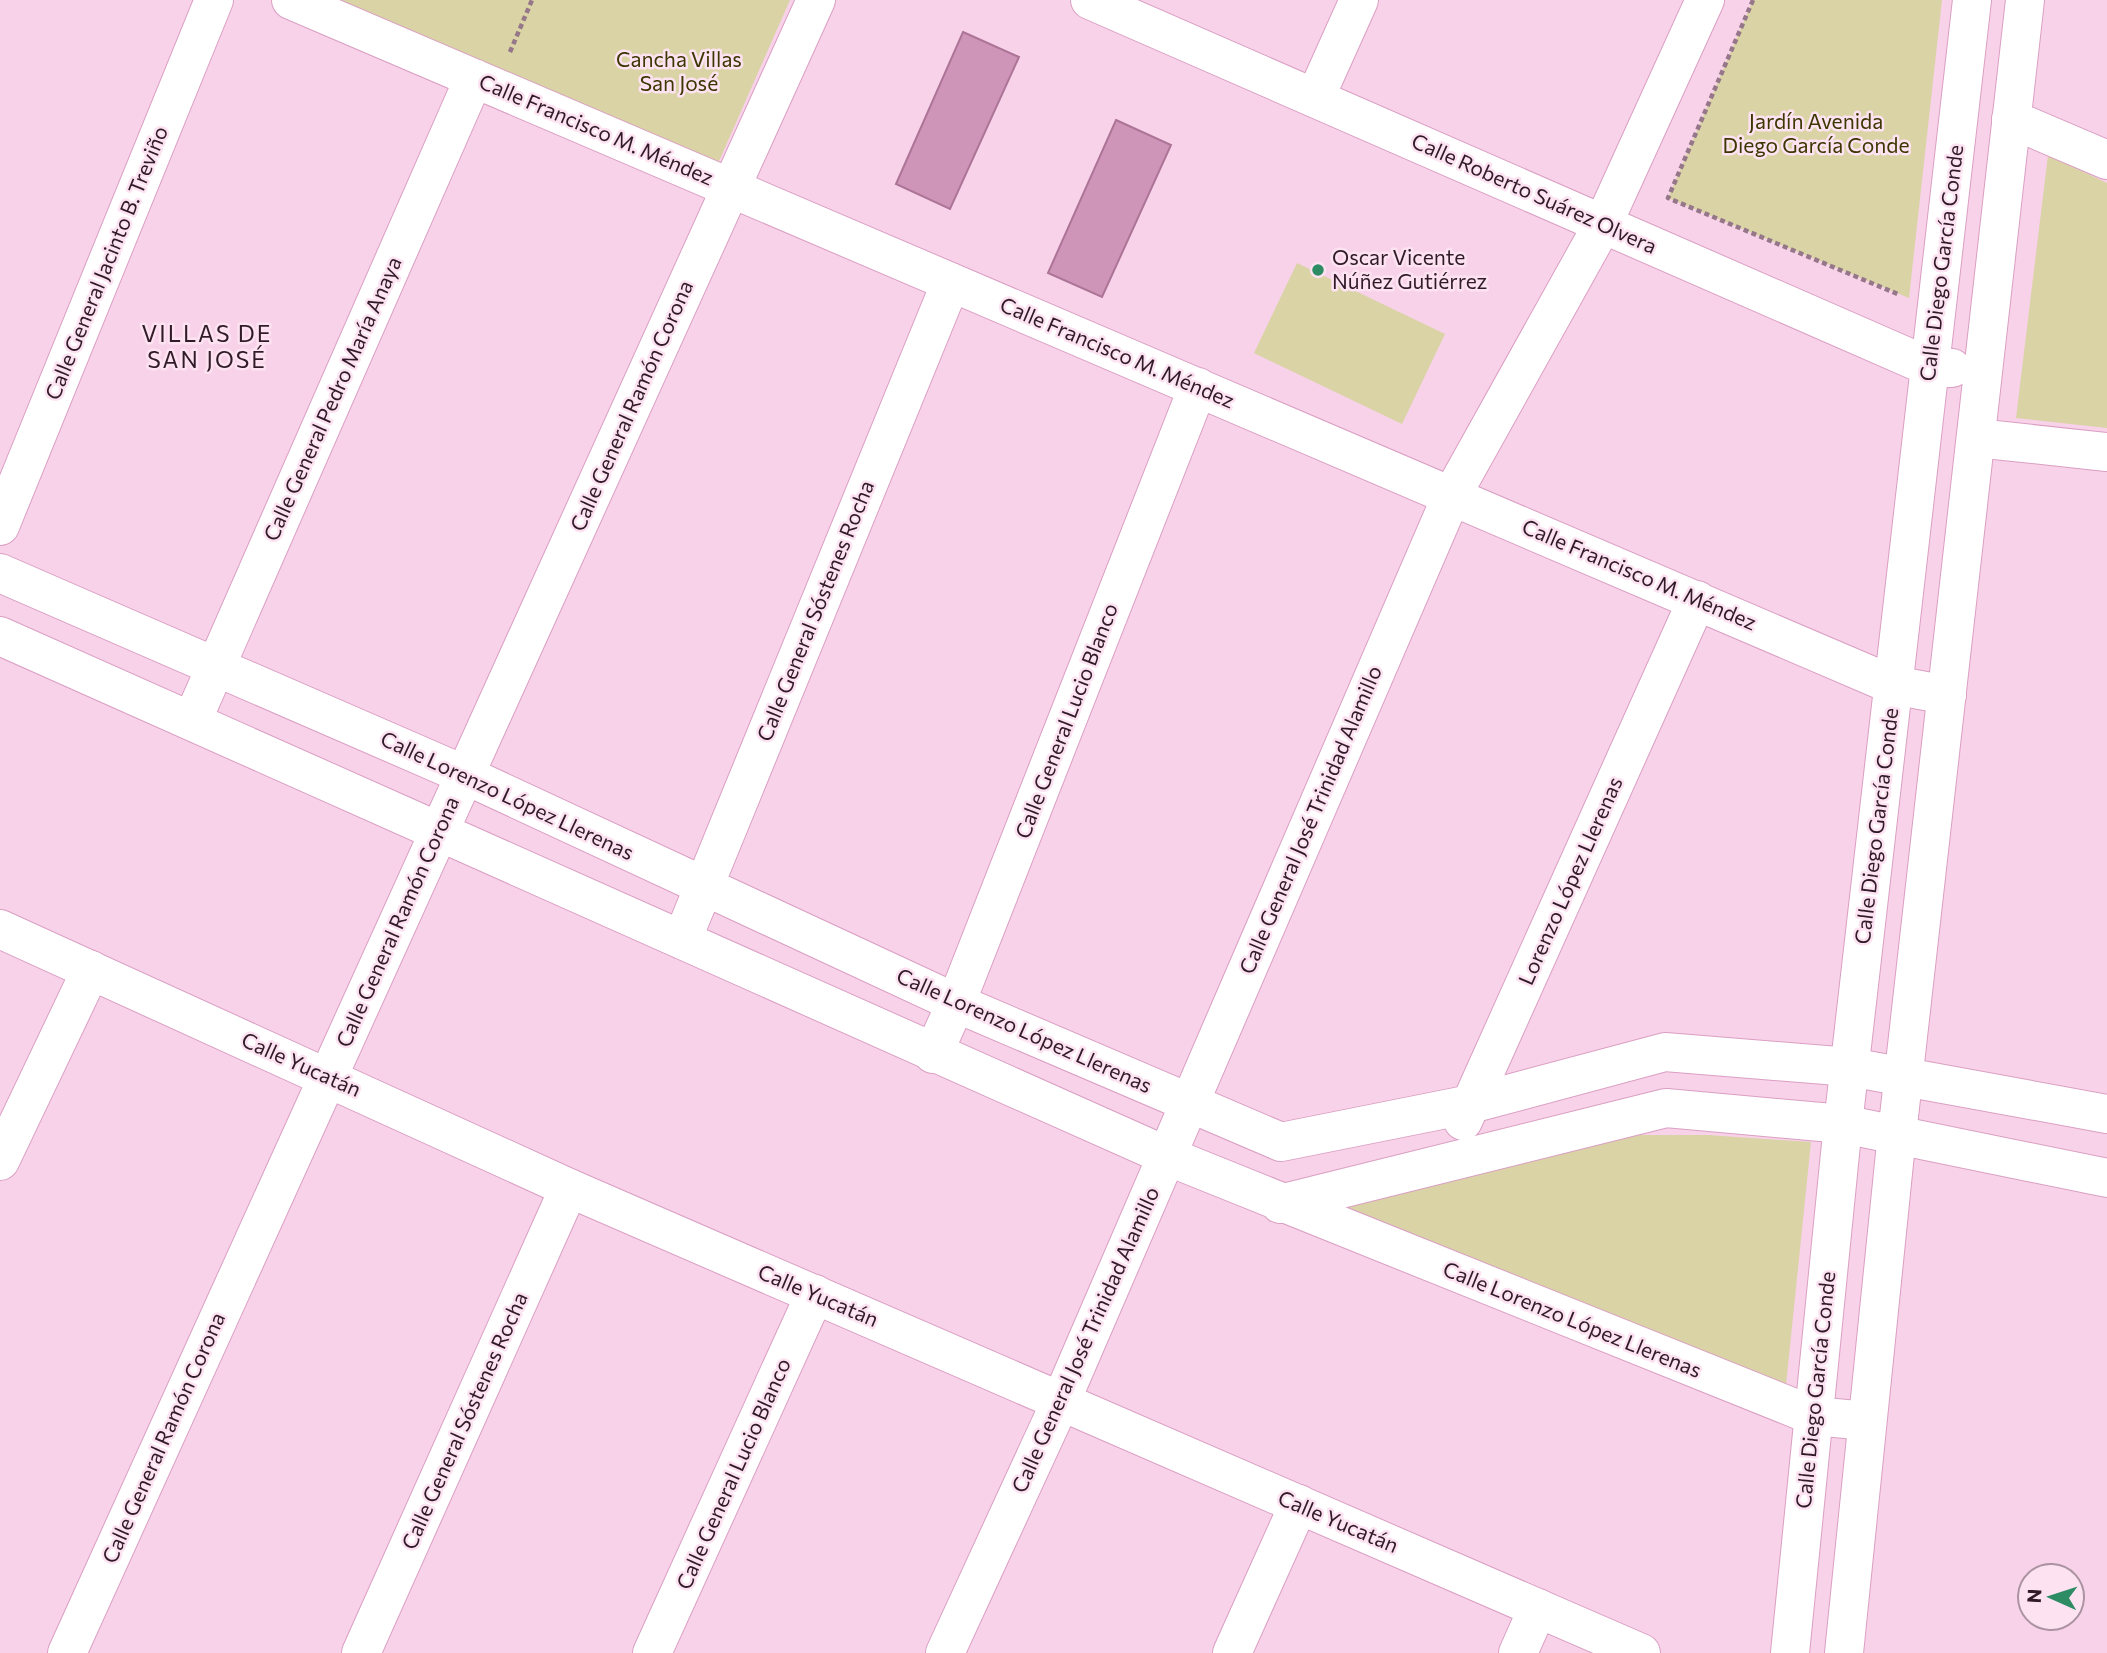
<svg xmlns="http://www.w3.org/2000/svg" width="2107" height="1653" viewBox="0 0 2107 1653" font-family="Commissioner,sans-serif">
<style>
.green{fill:#d9d3a5}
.building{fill:#cf95b9;stroke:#ac7497;stroke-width:2}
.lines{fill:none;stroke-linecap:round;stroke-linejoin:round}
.street-casing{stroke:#da9fc3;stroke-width:40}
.secondary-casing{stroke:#da9fc3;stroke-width:40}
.path{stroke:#957789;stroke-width:4.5;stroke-dasharray:5 3.5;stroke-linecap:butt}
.street{stroke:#fff;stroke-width:38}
.secondary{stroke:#fff;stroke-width:38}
.poi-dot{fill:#2e8c65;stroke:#fde3f2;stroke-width:2.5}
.labels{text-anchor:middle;stroke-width:5;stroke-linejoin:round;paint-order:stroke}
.park-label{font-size:21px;fill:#3c3600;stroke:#fde3f2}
.street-label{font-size:21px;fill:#311b29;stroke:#fde3f2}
.poi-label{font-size:21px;fill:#311b29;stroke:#fde3f2;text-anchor:start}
.neighbourhood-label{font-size:23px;letter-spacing:2px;fill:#311b29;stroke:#fde3f2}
</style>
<rect width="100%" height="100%" fill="#f8d2e9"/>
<path class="green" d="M 327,0 L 790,0 L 716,168 Z
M 1753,0 L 1942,0 L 1909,298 L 1668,198 Z
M 2048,155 L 2107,183 L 2107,428 L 2016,418 Z
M 1297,263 L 1445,334 L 1402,424 L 1254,353 Z
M 1639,1135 L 1708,1135 L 1811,1142 L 1786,1385 L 1340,1207 Z"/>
<path class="building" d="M 963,32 L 1019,57 L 950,209 L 896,184 Z
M 1116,120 L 1171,145 L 1102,297 L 1048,273 Z"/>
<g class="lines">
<defs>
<path id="street" d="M 291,0 L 1893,685 L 1947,695
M 1315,98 L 1359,0
M 2011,119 L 2107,160
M 1976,438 L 2107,452
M 0,526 L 214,0
M 0,573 L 465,775 L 956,1003 L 1281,1142 L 1471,1104 L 1665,1052 L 1850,1067 L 2107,1114
M 0,636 L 1167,1156 L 1814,1416 L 1867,1421
M 192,721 L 474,78
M 682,940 L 951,282
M 933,1054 L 956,1003 L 1198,387
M 1463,1121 L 1697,600
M 0,1161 L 91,970
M 1280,1204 L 1666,1108 L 1843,1124 L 2107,1178
M 67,1653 L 816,0
M 361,1653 L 569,1188
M 652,1653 L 815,1294
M 945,1653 L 1061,1401 L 1452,495 L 1603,224 L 1705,0
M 1232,1653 L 1299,1504
M 1518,1653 L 1538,1608"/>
<path id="secondary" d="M 1090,0 L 1930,367 L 1952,368
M 0,929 L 569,1188 L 1641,1653
M 1790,1653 L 1843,1124 L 1972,0
M 1844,1653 L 1897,1134 L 2025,0"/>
</defs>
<use href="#street" class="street-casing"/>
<use href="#secondary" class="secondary-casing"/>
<path class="path" d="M 1753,0 L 1668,198 L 1900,295
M 510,52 L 532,0"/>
<use href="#street" class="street"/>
<use href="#secondary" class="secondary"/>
</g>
<circle class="poi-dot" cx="1318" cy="270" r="7"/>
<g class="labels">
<g class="park-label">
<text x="679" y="67">Cancha Villas<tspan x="679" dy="24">San José</tspan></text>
<text x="1816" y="129">Jardín Avenida<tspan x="1816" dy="24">Diego García Conde</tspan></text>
</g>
<g class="street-label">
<text transform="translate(596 130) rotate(23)" y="7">Calle Francisco M. Méndez</text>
<text transform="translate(1534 194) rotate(24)" y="7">Calle Roberto Suárez Olvera</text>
<text transform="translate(107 263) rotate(-68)" y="7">Calle General Jacinto B. Treviño</text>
<text transform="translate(1942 263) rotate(-83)" y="7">Calle Diego García Conde</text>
<text transform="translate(1117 353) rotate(23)" y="7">Calle Francisco M. Méndez</text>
<text transform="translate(333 399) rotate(-66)" y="7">Calle General Pedro María Anaya</text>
<text transform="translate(632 406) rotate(-66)" y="7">Calle General Ramón Corona</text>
<text transform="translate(1639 575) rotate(23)" y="7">Calle Francisco M. Méndez</text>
<text transform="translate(816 611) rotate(-68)" y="7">Calle General Sóstenes Rocha</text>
<text transform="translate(1067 721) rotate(-69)" y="7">Calle General Lucio Blanco</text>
<text transform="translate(507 796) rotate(25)" y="7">Calle Lorenzo López Llerenas</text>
<text transform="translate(1311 820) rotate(-67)" y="7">Calle General José Trinidad Alamillo</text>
<text transform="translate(1877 826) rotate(-83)" y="7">Calle Diego García Conde</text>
<text transform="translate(1571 881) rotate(-66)" y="7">Lorenzo López Llerenas</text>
<text transform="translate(398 922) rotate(-66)" y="7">Calle General Ramón Corona</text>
<text transform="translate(1024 1031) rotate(24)" y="7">Calle Lorenzo López Llerenas</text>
<text transform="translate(301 1065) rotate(24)" y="7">Calle Yucatán</text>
<text transform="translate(818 1296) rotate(23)" y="7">Calle Yucatán</text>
<text transform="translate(1572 1320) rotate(22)" y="7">Calle Lorenzo López Llerenas</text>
<text transform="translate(1086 1340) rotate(-66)" y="7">Calle General José Trinidad Alamillo</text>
<text transform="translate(1816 1390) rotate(-84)" y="7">Calle Diego García Conde</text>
<text transform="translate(465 1421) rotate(-66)" y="7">Calle General Sóstenes Rocha</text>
<text transform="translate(164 1438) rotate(-66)" y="7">Calle General Ramón Corona</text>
<text transform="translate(734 1474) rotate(-66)" y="7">Calle General Lucio Blanco</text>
<text transform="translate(1338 1522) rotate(23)" y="7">Calle Yucatán</text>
</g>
<g class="poi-label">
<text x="1332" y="265">Oscar Vicente<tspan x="1332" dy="24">Núñez Gutiérrez</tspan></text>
</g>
<g class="neighbourhood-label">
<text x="207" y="342">VILLAS DE<tspan x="207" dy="26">SAN JOSÉ</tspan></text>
</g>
</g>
<g transform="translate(2051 1597) rotate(273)"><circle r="33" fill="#fde3f2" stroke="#ab93a2" stroke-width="2"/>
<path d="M0-5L12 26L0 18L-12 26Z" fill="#2e8c65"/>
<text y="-10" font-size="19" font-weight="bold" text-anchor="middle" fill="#311b29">N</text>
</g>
</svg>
